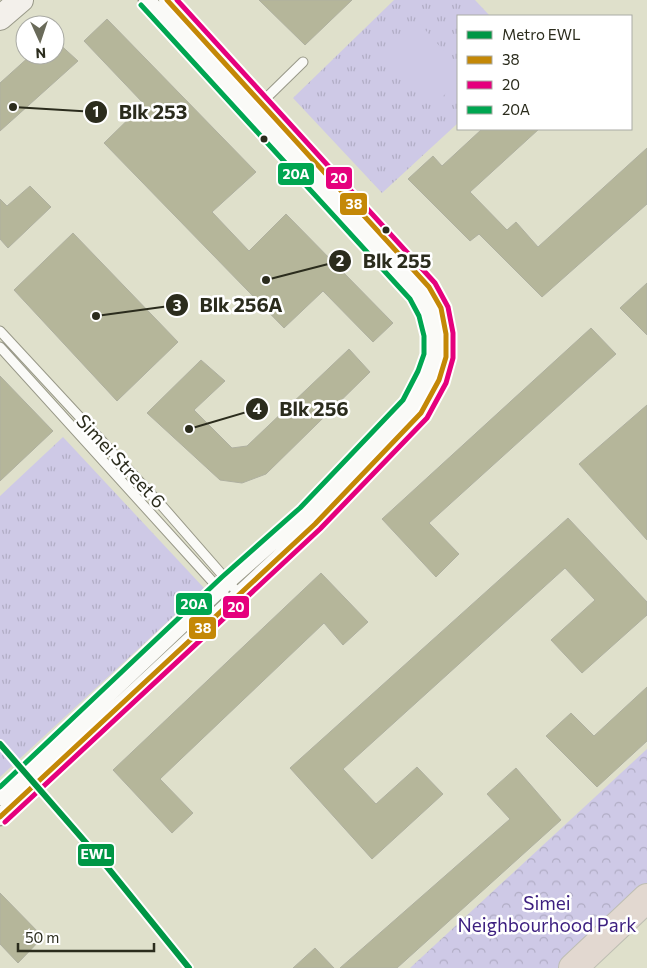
<svg xmlns="http://www.w3.org/2000/svg" width="647" height="968" viewBox="0 0 647 968" font-family="Commissioner,sans-serif">
<style>
.grass{fill:url(#grass-tufts)}
.park{fill:url(#park-crowns)}
.garden{fill:#cec9e6}
.building{fill:#b5b69a;stroke:#afb0a0}
.lines{fill:none;stroke-linecap:round;stroke-linejoin:round}
.lane-casing{stroke:#989888;stroke-width:11}
.street-casing{stroke:#989888;stroke-width:19}
.secondary-casing{stroke:#989888;stroke-width:26}
.highway-casing{stroke:#bebeb3;stroke-width:30}
.lane{stroke:#fafaf7;stroke-width:9}
.street{stroke:#fafaf7;stroke-width:16}
.secondary{stroke:#f3f0eb;stroke-width:24}
.highway{stroke:#e2d8d0;stroke-width:28}
.bus-1-casing{stroke:#fff;stroke-width:9}
.bus-2-casing{stroke:#fff;stroke-width:9}
.bus-3-casing{stroke:#fff;stroke-width:9}
.bus-1{stroke:#c48807;stroke-width:5}
.bus-2{stroke:#e5007d;stroke-width:5}
.bus-3{stroke:#00a651;stroke-width:5}
.metro-1-casing{stroke:#fff;stroke-width:10}
.metro-1{stroke:#009645;stroke-width:6}
.bus-dot{fill:#2b2c1d;stroke:#fff;stroke-width:2}
.labels{text-anchor:middle;stroke-width:5;stroke-linejoin:round;paint-order:stroke}
.street-label{font-size:19px;fill:#2b2c1d;stroke:#fff}
.park-label{font-size:19px;fill:#3c1e7f;stroke:#fff}
.leader{fill:none;stroke:#2b2c1d;stroke-width:2}
.callout-dot{fill:#2b2c1d;stroke:#fff;stroke-width:2}
.mark-label{font-size:15px;text-anchor:middle;font-weight:bold;fill:#fff}
.callout-label{font-size:20px;text-anchor:middle;font-weight:bold;fill:#2b2c1d;stroke:#fff;stroke-width:5;stroke-linejoin:round;paint-order:stroke}
.line-badge{stroke:#fff;stroke-width:2}
.badge-label{font-size:14px;text-anchor:middle;font-weight:bold;fill:#fff}
</style>
<defs>
<pattern id="grass-tufts" width="24" height="20" patternUnits="userSpaceOnUse" patternTransform="scale(1.25)"><rect width="24" height="20" fill="#cec9e6"/><path d="M3 7l-1-3M5 7V3M7 7l1-3M15 17l-1-3M17 17v-4M19 17l1-3" fill="none" stroke="#b1adc5"/></pattern>
<pattern id="park-crowns" width="20" height="18" patternUnits="userSpaceOnUse" patternTransform="scale(1.25)"><rect width="20" height="18" fill="#cec9e6"/><path d="M2 6a3 3 0 1 1 6 0M12 15a3 3 0 1 1 6 0" fill="none" stroke="#b1adc5"/></pattern>
</defs>
<rect width="100%" height="100%" fill="#dfe0cb"/>
<path class="grass" d="M 394,0 L 475,0 L 490,16 L 458,16 L 458,123 L 382,193 L 293,98 Z
M 63,437 L 204,588 L 0,777 L 0,496 Z"/>
<path class="park" d="M 647,749 L 647,893 L 568,968 L 410,968 Z"/>
<path class="garden" d="M 420,24 L 458,67 L 458,83 L 434,104 L 388,55 Z"/>
<path class="building" d="M 259,0 L 352,0 L 305,45 Z
M 107,19 L 256,172 L 212,212 L 249,251 L 286,214 L 393,323 L 373,342 L 323,291 L 284,328 L 104,143 L 144,104 L 84,41 Z
M 55,40 L 78,61 L 0,131 L 0,83 L 31,55 L 55,55 Z
M 482,129 L 539,129 L 470,192 L 507,230 L 516,222 L 538,247 L 647,148 L 647,204 L 542,297 L 479,234 L 470,241 L 408,179 L 433,156 L 442,166 Z
M 30,186 L 51,207 L 8,248 L 0,239 L 0,199 L 7,206 Z
M 73,233 L 178,342 L 117,401 L 14,290 Z
M 647,283 L 647,335 L 620,308 Z
M 591,328 L 616,354 L 429,523 L 459,554 L 436,577 L 382,519 Z
M 349,349 L 370,372 L 266,474 L 242,483 L 220,480 L 147,413 L 201,360 L 225,381 L 194,410 L 232,448 L 247,446 Z
M 0,376 L 53,431 L 0,481 Z
M 647,405 L 647,540 L 579,464 Z
M 568,518 L 647,602 L 647,615 L 582,673 L 551,640 L 595,600 L 565,568 L 343,769 L 376,804 L 417,767 L 443,794 L 372,859 L 290,768 Z
M 321,573 L 368,622 L 343,645 L 324,623 L 160,779 L 193,813 L 172,833 L 113,770 Z
M 647,687 L 647,741 L 597,787 L 546,736 L 571,713 L 594,736 Z
M 516,768 L 561,820 L 397,968 L 340,968 L 510,819 L 487,794 Z
M 0,893 L 43,937 L 18,963 L 0,944 Z
M 315,948 L 334,968 L 293,968 Z"/>
<g class="lines">
<defs>
<path id="lane" d="M 258,106 L 303,62
M 0,331 L 163,507 L 239,594
M 0,347 L 231,602"/>
<path id="street" d="M 0,797 L 227,582 L 305,513 L 409,404 L 425,374 L 431,355 L 431,335 L 426,313 L 416,295 L 147,0
M 0,817 L 315,524 L 421,413 L 439,380 L 446,357 L 446,334 L 441,308 L 429,287 L 167,0"/>
<path id="secondary" d="M 0,18 L 21,0"/>
<path id="highway" d="M 573,968 L 647,898"/>
</defs>
<use href="#lane" class="lane-casing"/>
<use href="#street" class="street-casing"/>
<use href="#secondary" class="secondary-casing"/>
<use href="#highway" class="highway-casing"/>
<use href="#lane" class="lane"/>
<use href="#street" class="street"/>
<use href="#secondary" class="secondary"/>
<use href="#highway" class="highway"/>
<defs>
<path id="bus-1" d="M 0,817 L 315,524 L 421,413 L 439,380 L 446,357 L 446,334 L 441,308 L 429,287 L 167,0"/>
<path id="bus-2" d="M 5,822 L 320,529 L 427,418 L 446,383 L 453,358 L 453,333 L 448,307 L 435,283 L 177,0"/>
<path id="bus-3" d="M 0,787 L 222,577 L 300,508 L 403,400 L 418,371 L 424,354 L 424,336 L 419,316 L 410,299 L 141,5"/>
</defs>
<use href="#bus-1" class="bus-1-casing"/>
<use href="#bus-2" class="bus-2-casing"/>
<use href="#bus-3" class="bus-3-casing"/>
<use href="#bus-1" class="bus-1"/>
<use href="#bus-2" class="bus-2"/>
<use href="#bus-3" class="bus-3"/>
<defs>
<path id="metro-1" d="M 0,744 L 108,868 L 189,968"/>
</defs>
<use href="#metro-1" class="metro-1-casing"/>
<use href="#metro-1" class="metro-1"/>
</g>
<g class="bus-dot">
<circle cx="264" cy="139" r="4.5"/>
<circle cx="386" cy="230" r="4.5"/>
</g>
<g class="labels">
<g class="street-label">
<text transform="translate(121 461) rotate(47)" y="7">Simei Street 6</text>
</g>
<g class="park-label">
<text x="547" y="910">Simei<tspan x="547" dy="22">Neighbourhood Park</tspan></text>
</g>
</g>
<path class="leader" d="M13 107L96 112M266 280L340 261M96 316L177 305M189 429L257 409"/>
<g class="callout-dot">
<circle cx="13" cy="107" r="5"/>
<circle cx="266" cy="280" r="5"/>
<circle cx="96" cy="316" r="5"/>
<circle cx="189" cy="429" r="5"/>
<circle cx="96" cy="112" r="12"/>
<circle cx="340" cy="261" r="12"/>
<circle cx="177" cy="305" r="12"/>
<circle cx="257" cy="409" r="12"/>
</g>
<g class="mark-label">
<text x="96" y="117">1</text>
<text x="340" y="266">2</text>
<text x="177" y="311">3</text>
<text x="257" y="414">4</text>
</g>
<g class="callout-label">
<text x="153" y="119">Blk 253</text>
<text x="397" y="268">Blk 255</text>
<text x="241" y="312">Blk 256A</text>
<text x="314" y="416">Blk 256</text>
</g>
<g class="line-badge">
<rect x="277" y="162" width="38" height="24" rx="5" fill="#00a651"/>
<rect x="325" y="166" width="28" height="24" rx="5" fill="#e5007d"/>
<rect x="339" y="192" width="29" height="24" rx="5" fill="#c48807"/>
<rect x="175" y="592" width="38" height="24" rx="5" fill="#00a651"/>
<rect x="222" y="595" width="28" height="24" rx="5" fill="#e5007d"/>
<rect x="188" y="616" width="29" height="24" rx="5" fill="#c48807"/>
<rect x="77" y="843" width="38" height="24" rx="5" fill="#009645"/>
</g>
<g class="badge-label">
<text x="296" y="179">20A</text>
<text x="339" y="183">20</text>
<text x="354" y="209">38</text>
<text x="194" y="609">20A</text>
<text x="236" y="612">20</text>
<text x="203" y="633">38</text>
<text x="96" y="859">EWL</text>
</g>
<rect x="457" y="15" width="175" height="115" fill="#ffffff" stroke="#aaaba5"/>
<rect x="467" y="31" width="25" height="8" fill="#009645" stroke="#aaaba5"/>
<text x="502" y="40" font-size="15" fill="#2b2c1d">Metro EWL</text>
<rect x="467" y="56" width="25" height="8" fill="#c48807" stroke="#aaaba5"/>
<text x="502" y="65" font-size="15" fill="#2b2c1d">38</text>
<rect x="467" y="81" width="25" height="8" fill="#e5007d" stroke="#aaaba5"/>
<text x="502" y="90" font-size="15" fill="#2b2c1d">20</text>
<rect x="467" y="106" width="25" height="8" fill="#00a651" stroke="#aaaba5"/>
<text x="502" y="115" font-size="15" fill="#2b2c1d">20A</text>
<g transform="translate(40 40) rotate(177)"><circle r="24" fill="#ffffff" stroke="#aaaba5"/>
<path d="M0-4L9 19L0 12L-9 19Z" fill="#6a6b5a"/>
<text y="-8" font-size="14" font-weight="bold" text-anchor="middle" fill="#2b2c1d">N</text>
</g>
<path d="M18 943v8h136v-8" fill="none" stroke="#2b2c1d" stroke-width="2.5"/>
<text x="25" y="943" font-size="15" fill="#2b2c1d" stroke="#ffffff" stroke-width="4" paint-order="stroke">50 m</text>
</svg>
